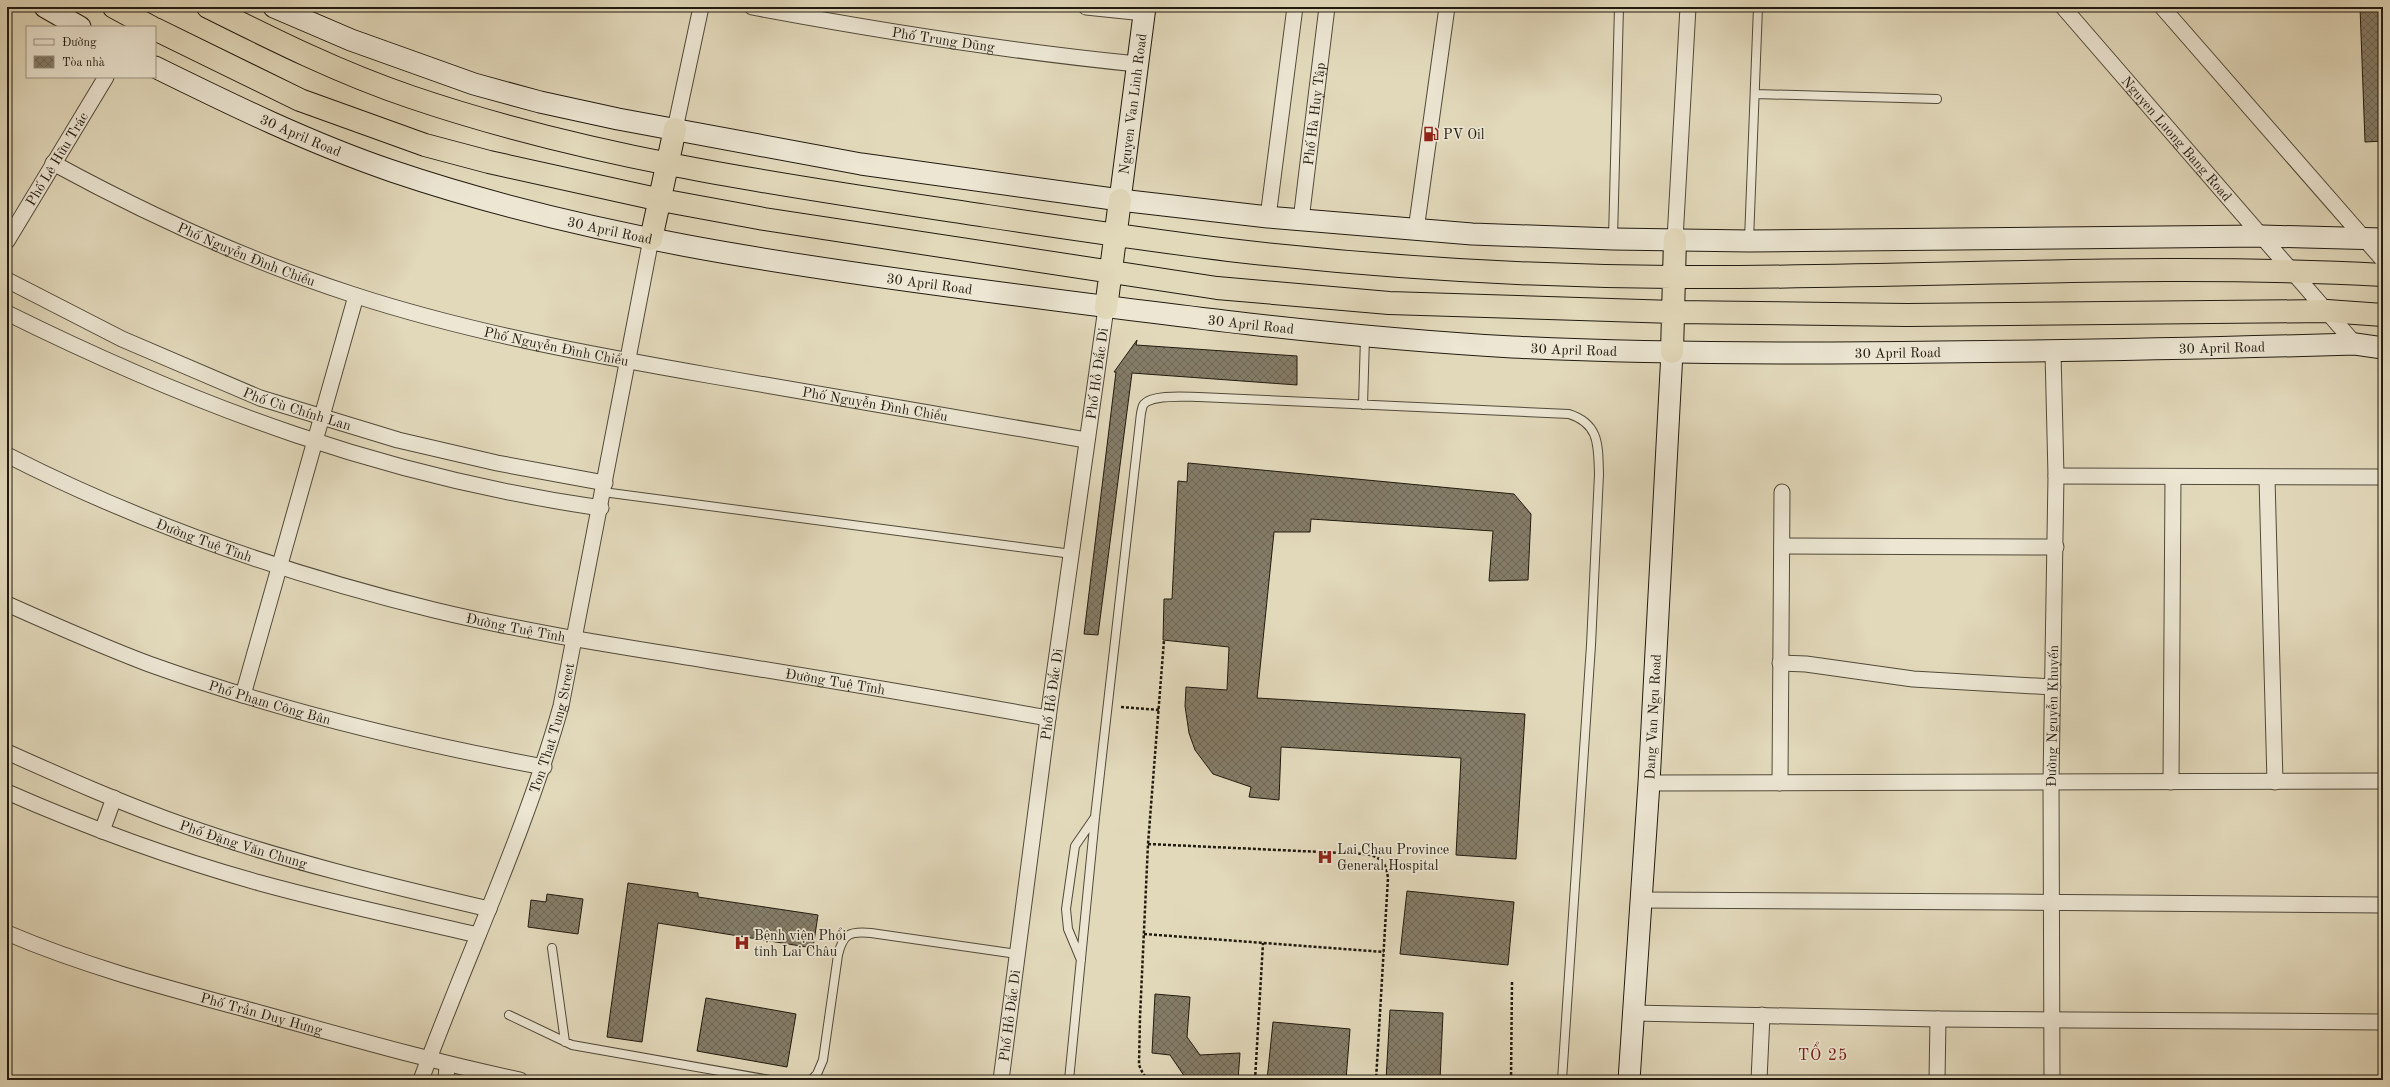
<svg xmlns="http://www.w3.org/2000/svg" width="2390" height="1087" viewBox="0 0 2390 1087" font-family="'Old Standard TT',serif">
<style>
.building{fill:url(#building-cross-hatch);stroke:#211a0f}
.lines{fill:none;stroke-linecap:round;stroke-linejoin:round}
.lane-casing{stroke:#514a3a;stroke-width:10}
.street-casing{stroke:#514a3a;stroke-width:17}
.secondary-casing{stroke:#211a0f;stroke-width:23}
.highway-casing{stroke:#211a0f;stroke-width:24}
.path{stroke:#211a0f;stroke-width:2.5;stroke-dasharray:3 2;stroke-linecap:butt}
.lane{stroke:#ece6d3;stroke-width:8}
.street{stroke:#ece6d3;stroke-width:15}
.secondary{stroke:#ece6d3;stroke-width:21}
.highway{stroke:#e2d9bb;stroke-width:22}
.labels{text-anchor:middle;stroke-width:3.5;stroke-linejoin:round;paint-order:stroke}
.street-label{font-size:14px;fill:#211a0f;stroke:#ece6d3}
.poi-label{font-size:14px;fill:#211a0f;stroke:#ece6d3;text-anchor:start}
.quarter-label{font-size:16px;letter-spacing:1px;fill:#7a1f14;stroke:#ece6d3}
</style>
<defs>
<pattern id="building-cross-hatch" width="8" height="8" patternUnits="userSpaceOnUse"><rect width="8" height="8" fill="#857d68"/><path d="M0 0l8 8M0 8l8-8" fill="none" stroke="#6c6654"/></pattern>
</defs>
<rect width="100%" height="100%" fill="#e2d9bb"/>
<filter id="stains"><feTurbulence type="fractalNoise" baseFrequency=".005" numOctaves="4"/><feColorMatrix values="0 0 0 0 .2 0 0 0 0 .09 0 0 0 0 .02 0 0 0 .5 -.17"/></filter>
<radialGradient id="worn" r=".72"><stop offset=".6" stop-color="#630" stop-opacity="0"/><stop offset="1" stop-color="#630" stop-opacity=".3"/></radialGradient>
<path class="building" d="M 2360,7 L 2383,7 L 2383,141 L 2365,142 Z
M 1137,340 L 1136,345 L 1297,356 L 1297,385 L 1132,373 L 1098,635 L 1084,634 L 1116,372 L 1114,372 Z
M 1188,463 L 1514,494 L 1531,514 L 1528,580 L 1489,581 L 1493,531 L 1311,519 L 1310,532 L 1274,532 L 1257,698 L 1525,714 L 1516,859 L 1456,855 L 1461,758 L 1281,747 L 1279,800 L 1249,797 L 1251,787 L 1213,774 L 1195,750 L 1189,733 L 1185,706 L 1186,687 L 1227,690 L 1229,647 L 1163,640 L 1164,599 L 1172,599 L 1178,481 L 1187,482 Z
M 628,883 L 698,893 L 698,897 L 818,915 L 813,948 L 658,923 L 642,1042 L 607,1037 Z
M 1407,891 L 1514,902 L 1508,965 L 1400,954 Z
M 547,894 L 583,899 L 578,934 L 528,927 L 531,900 L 546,902 Z
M 1155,994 L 1190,997 L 1187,1037 L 1200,1055 L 1240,1053 L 1238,1080 L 1187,1080 L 1170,1055 L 1152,1053 Z
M 706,998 L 796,1014 L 787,1067 L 697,1051 Z
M 1390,1010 L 1443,1013 L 1440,1080 L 1386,1080 Z
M 1273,1022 L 1350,1029 L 1346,1080 L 1267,1080 Z"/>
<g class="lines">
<defs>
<path id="lane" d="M 1756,94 L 1937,99
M 1613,238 L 1619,7
M 1749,240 L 1758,7
M 1363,405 L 1365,337
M 603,492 L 1072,554
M 552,948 L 565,1042
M 1081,960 L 1068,929 L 1066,909 L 1075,846 L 1095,817
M 509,1015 L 572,1045 L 770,1080
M 811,1080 L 817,1074 L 823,1060 L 838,955 C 843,934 849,931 871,933 L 1017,954
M 1069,1080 L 1095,817 L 1141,413 C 1142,410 1142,406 1144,404 C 1153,394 1187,397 1199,397 L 1569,414 C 1600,424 1598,446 1599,474 L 1591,645 L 1562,1080"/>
<g id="street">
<path id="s1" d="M 752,7 C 880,31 1007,51 1137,64"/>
<path d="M 1086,7 L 1144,13"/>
<path id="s2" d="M 2063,7 L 2355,344"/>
<path d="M 2162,7 L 2383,260"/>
<path d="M 675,129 L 701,7"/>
<path id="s3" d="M 53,163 C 150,216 249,261 354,295 C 471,333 593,355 713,376 C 837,397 962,419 1086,440"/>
<path d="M 1268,217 L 1295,7"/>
<path id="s4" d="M 1301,220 L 1327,7"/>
<path d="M 1416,230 L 1447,7"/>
<path d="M 1675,239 L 1688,7"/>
<path id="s5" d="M 7,241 L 106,77"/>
<path id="s6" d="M 7,280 L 122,339 L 260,398 L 398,440 L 497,463 L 605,483"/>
<path d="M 7,313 C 201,409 386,477 601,508"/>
<path id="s7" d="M 7,455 C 142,524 287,574 434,610 C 525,632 619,646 711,661 C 824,679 936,698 1048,718"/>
<path d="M 2056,476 L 2383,477"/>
<path d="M 2267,478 L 2275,782"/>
<path d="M 1782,546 L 2056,547"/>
<path id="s8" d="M 7,604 C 54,625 101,646 149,664 C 277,710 410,742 544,767"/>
<path d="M 1780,663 L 1806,664 L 1913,679 L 2053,687"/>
<path d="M 243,695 L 356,296"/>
<path id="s9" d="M 7,752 C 65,778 123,804 183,825 C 282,860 386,885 489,909"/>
<path d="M 2171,782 L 2173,478"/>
<path d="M 1649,783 L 2383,781"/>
<path d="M 1780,783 L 1782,492"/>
<path d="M 7,792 C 89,828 174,859 260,883 C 332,903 405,918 478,935"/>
<path d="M 102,831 L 114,798"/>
<path d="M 1640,900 C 1888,900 2135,904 2383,905"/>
<path id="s10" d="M 7,933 C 89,968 175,990 260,1013 C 347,1037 433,1062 520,1080"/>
<path d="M 1632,1013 L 1938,1019 L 2383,1022"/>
<path id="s11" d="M 421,1080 C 467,955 525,834 561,706 L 651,239"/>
<path d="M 446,1080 L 447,1065"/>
<path id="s12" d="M 1001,1080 L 1048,718 L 1106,308"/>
<path d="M 1759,1080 L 1762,1015"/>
<path d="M 1937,1080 L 1938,1019"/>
<path id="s13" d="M 2052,1080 L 2051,781 L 2056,476 L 2053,352"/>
</g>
<g id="secondary">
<path d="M 45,7 L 80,27"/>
<path d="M 274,7 L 351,40 L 474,84 L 540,102 L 618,119 L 861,164 L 1120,200 L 1268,217 L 1472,234 L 1613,239 L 1749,241 L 2262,236 L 2383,239"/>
<path id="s14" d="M 155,67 C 232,105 310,143 392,171 C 584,236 786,265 986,291 C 1161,314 1336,337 1512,347 C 1654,354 1797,354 1939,352 C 2078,351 2217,348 2355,344 L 2383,348"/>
<path id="s15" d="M 1120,200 L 1145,7"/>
<path id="s16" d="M 1629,1080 L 1649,783 L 1672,352"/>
</g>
<path id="highway" d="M 114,7 L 151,27
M 208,7 C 274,40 340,73 411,97 C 596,160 794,187 987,216 C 1067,228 1148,240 1229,250 C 1376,267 1524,276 1672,277 C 1909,279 2146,262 2383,275
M 155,29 L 300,100 L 425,145 L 489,162 L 661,200 L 764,219 L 1217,288 L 1389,303 L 1674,312 L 1907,315 L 2327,311 L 2383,315
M 651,239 L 675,129
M 1106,308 L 1120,200
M 1672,352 L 1675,239"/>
</defs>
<use href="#lane" class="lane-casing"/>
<use href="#street" class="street-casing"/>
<use href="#secondary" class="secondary-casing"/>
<use href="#highway" class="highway-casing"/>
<path class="path" d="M 1121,707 L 1160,710
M 1148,844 L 1365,854 C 1381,857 1386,862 1388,878 L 1376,1080
M 1144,934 L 1384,952
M 1149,1080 L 1143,1074 L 1139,1065 L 1140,1017 L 1148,844 L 1164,640
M 1255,1080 L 1263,943
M 1511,1080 L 1512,980"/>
<use href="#lane" class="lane"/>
<use href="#street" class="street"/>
<use href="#secondary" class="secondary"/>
<use href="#highway" class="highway"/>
</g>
<defs>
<symbol id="fuel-bare" viewBox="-9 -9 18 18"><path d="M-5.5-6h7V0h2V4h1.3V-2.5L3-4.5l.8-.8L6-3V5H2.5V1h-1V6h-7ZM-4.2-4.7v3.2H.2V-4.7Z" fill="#8f2418" stroke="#ece6d3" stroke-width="2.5" paint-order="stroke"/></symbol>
<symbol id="hospital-bare" viewBox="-9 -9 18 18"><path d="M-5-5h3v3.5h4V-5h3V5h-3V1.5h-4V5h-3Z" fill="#8f2418" stroke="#ece6d3" stroke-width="2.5" paint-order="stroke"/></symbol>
</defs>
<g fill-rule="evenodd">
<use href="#fuel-bare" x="1420" y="123" width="22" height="22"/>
<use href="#hospital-bare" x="1314" y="846" width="22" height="22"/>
<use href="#hospital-bare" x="731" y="932" width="22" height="22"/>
</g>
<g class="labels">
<g class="street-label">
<text dy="5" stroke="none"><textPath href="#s1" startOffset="194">Phố Trung Dũng</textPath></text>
<text dy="5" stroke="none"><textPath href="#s15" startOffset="97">Nguyen Van Linh Road</textPath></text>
<text dy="5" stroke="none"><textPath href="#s4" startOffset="107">Phố Hà Huy Tập</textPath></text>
<text dy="5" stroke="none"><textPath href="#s14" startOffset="161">30 April Road</textPath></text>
<text dy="5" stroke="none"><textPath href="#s2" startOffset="174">Nguyen Luong Bang Road</textPath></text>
<text dy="5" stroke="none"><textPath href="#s5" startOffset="96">Phố Lê Hữu Trác</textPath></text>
<text dy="5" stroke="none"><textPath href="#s14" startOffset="485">30 April Road</textPath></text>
<text dy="5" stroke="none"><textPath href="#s3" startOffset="214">Phố Nguyễn Đình Chiểu</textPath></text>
<text dy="5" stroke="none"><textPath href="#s14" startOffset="809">30 April Road</textPath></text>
<text dy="5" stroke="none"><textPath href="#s14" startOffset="1133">30 April Road</textPath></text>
<text dy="5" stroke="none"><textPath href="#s3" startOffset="538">Phố Nguyễn Đình Chiểu</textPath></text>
<text dy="5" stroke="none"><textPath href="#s14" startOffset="2105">30 April Road</textPath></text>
<text dy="5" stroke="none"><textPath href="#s14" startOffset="1457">30 April Road</textPath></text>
<text dy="5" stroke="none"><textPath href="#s14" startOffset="1781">30 April Road</textPath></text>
<text dy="5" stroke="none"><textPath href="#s12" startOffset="713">Phố Hồ Đắc Di</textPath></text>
<text dy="5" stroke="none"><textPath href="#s3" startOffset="862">Phố Nguyễn Đình Chiểu</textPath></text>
<text dy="5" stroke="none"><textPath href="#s6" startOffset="318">Phố Cù Chính Lan</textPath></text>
<text dy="5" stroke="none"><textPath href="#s7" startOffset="215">Đường Tuệ Tĩnh</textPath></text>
<text dy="5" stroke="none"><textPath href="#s7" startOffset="539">Đường Tuệ Tĩnh</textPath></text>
<text dy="5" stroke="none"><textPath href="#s7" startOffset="863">Đường Tuệ Tĩnh</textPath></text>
<text dy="5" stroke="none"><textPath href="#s12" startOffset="389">Phố Hồ Đắc Di</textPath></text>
<text dy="5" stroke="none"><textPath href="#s8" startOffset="281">Phố Phạm Công Bân</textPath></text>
<text dy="5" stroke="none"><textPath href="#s16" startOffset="364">Dang Van Ngu Road</textPath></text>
<text dy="5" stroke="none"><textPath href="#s13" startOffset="364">Đường Nguyễn Khuyến</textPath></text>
<text dy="5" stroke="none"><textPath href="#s11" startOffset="376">Ton That Tung Street</textPath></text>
<text dy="5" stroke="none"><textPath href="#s9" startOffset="254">Phố Đặng Văn Chung</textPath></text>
<text dy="5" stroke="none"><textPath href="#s10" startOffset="267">Phố Trần Duy Hưng</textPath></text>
<text dy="5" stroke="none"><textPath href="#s12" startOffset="65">Phố Hồ Đắc Di</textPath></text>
</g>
<g class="poi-label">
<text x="1443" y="139">PV Oil</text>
<text x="1337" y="854">Lai Chau Province<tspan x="1337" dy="16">General Hospital</tspan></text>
<text x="754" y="940">Bệnh viện Phổi<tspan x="754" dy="16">tỉnh Lai Châu</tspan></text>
</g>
<g class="quarter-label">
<text x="1823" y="1060">TỔ 25</text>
</g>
</g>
<rect width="2390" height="1087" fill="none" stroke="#e2d9bb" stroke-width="24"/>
<rect x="8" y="8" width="2374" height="1071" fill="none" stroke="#211a0f" stroke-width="2"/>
<rect x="12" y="12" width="2366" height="1063" fill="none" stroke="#211a0f"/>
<rect x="26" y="26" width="130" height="52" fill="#ece6d3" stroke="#9b9485"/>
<rect x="34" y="39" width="20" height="6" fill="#ece6d3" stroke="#9b9485"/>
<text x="62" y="46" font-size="12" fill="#211a0f">Đường</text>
<rect x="34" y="56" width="20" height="12" fill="url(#building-cross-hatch)" stroke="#9b9485"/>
<text x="62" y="66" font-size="12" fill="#211a0f">Tòa nhà</text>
<rect width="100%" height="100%" filter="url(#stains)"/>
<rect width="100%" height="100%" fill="url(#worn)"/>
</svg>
